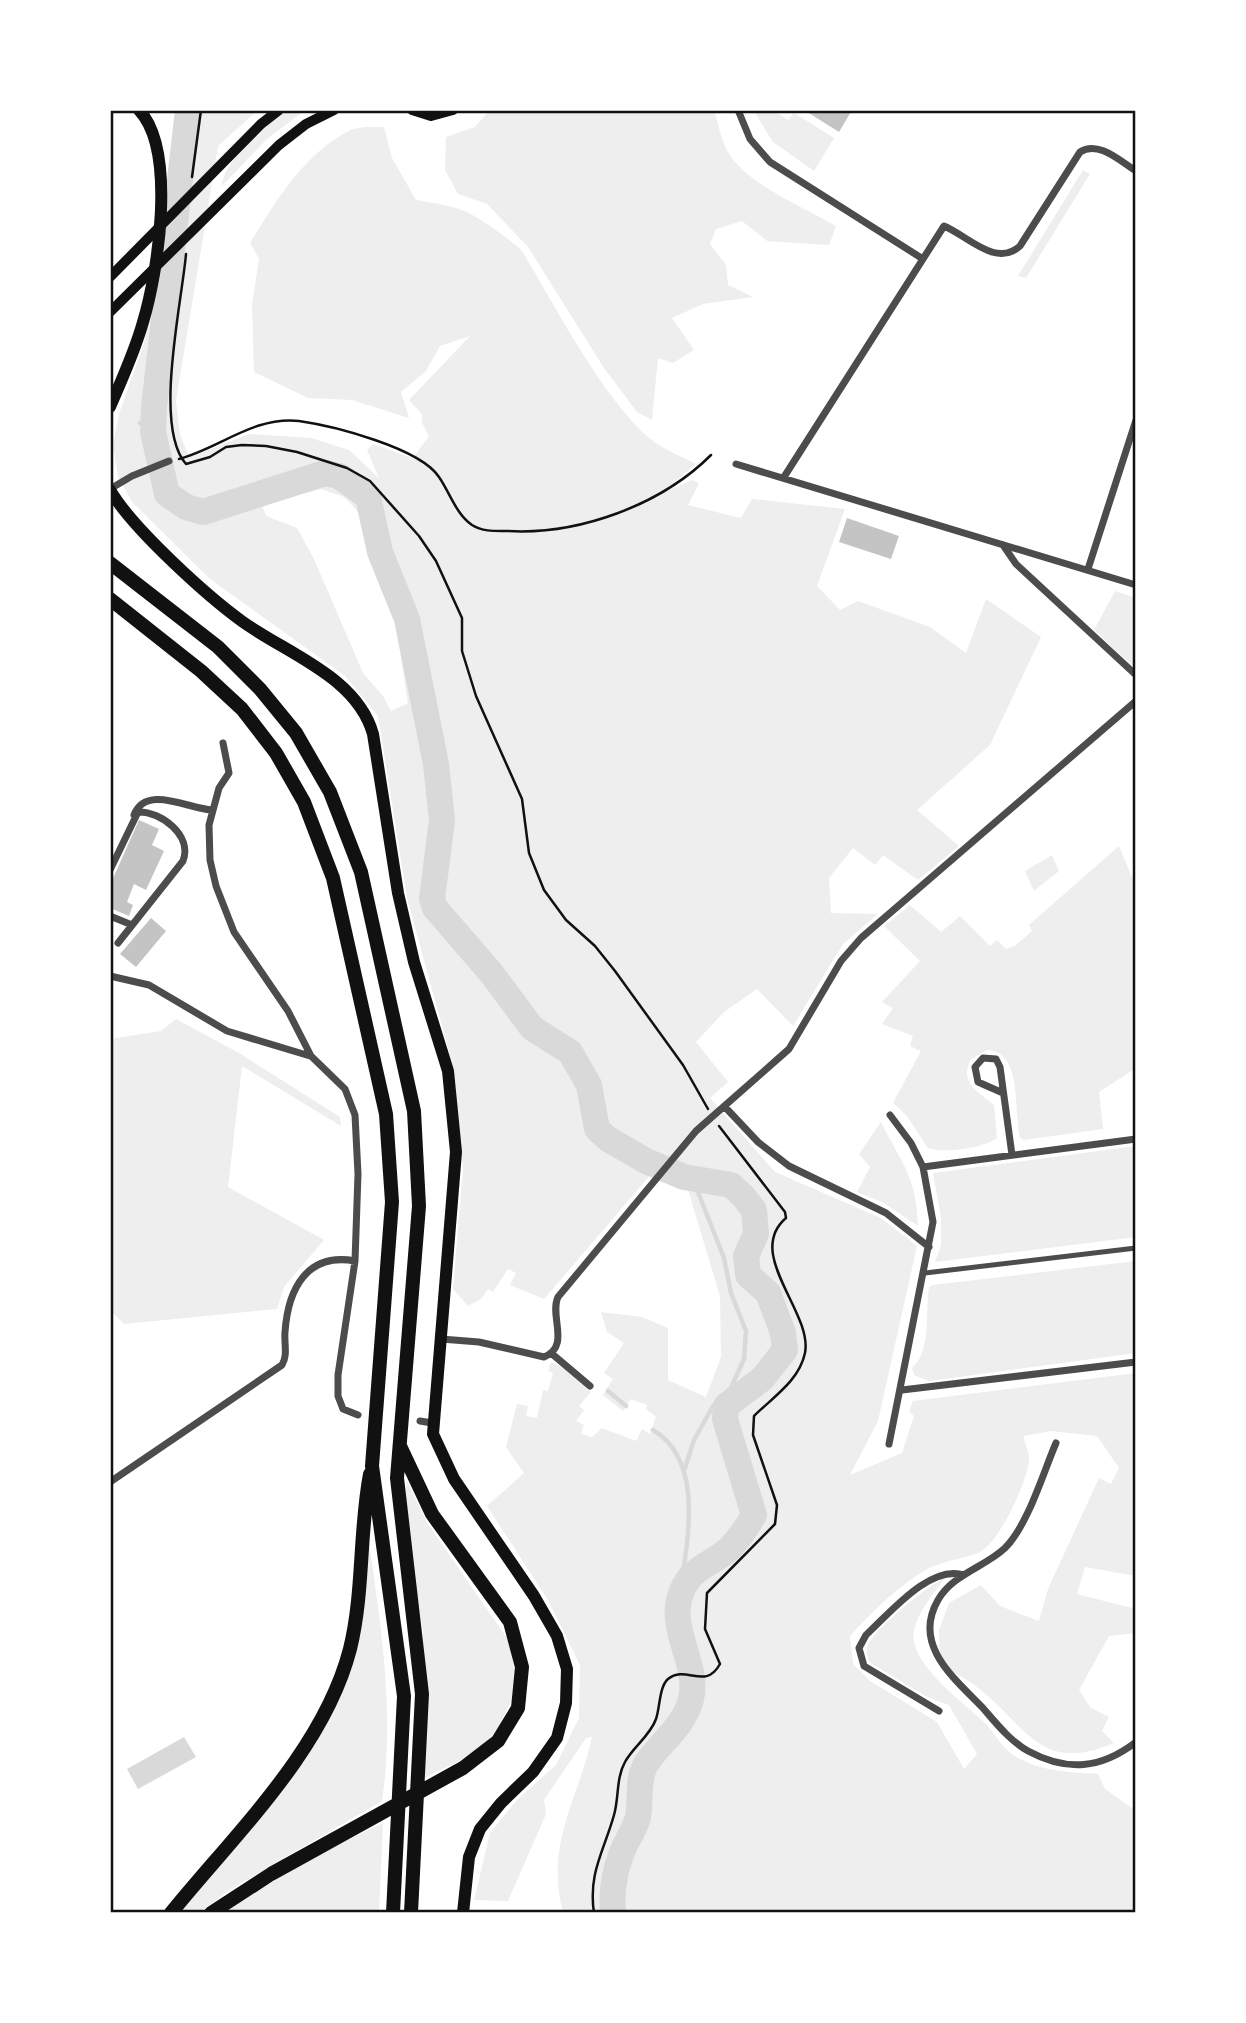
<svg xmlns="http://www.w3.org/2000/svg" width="1246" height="2023" viewBox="0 0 1246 2023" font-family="Cabin,sans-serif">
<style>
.green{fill:#eee;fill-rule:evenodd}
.water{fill:#d9d9d9}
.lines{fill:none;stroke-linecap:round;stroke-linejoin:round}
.stream{stroke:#d9d9d9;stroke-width:4.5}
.river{stroke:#d9d9d9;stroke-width:26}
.building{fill:#c4c4c4}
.path{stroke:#111;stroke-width:2.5}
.pedestrian{stroke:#4c4c4c;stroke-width:5}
.minor{stroke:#4c4c4c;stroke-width:7}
.secondary{stroke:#111;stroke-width:10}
.primary{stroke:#111;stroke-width:12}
.motorway{stroke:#111;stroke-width:14}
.neatline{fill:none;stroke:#111;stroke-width:2.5}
</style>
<rect width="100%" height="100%" fill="#fff"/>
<path class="green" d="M 184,110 L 258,110 L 218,146 L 176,401 L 180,435 L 188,454 L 193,456 L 249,434 L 311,438 L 349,450 L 379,478 L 367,450 L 373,444 L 413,458 L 429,436 L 422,423 L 422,414 L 409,400 L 470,336 L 440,346 L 426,371 L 401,392 L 409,418 L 352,400 L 308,398 L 254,372 L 252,305 L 259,259 L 250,243 C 276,201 305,152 351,130 C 360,126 374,127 384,127 L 392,158 L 416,200 C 432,203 450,205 464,211 C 478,216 512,241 522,251 C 555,306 602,397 649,438 C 662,449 681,456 696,464 L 662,493 L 692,480 L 699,483 L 688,505 L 741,518 L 752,499 L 845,509 L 817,586 L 840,610 L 858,601 L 930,627 L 966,653 L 986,599 L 1041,637 L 990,745 L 917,810 L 959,846 L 918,880 L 883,855 L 875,865 L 853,848 L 829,878 L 831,913 L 878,914 L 843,944 L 793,1026 L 757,989 L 724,1012 L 696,1042 L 728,1082 L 710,1098 L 775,1172 L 881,1218 L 917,1246 L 878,1421 L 850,1475 L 902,1453 L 914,1416 L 909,1411 L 913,1401 L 1136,1373 L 1136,1576 L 1085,1567 L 1077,1594 L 1136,1609 L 1136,1633 L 1109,1636 L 1079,1690 L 1091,1708 L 1109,1717 L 1102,1731 L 1114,1743 C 1039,1775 1027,1725 977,1687 C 966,1678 952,1672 940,1664 L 939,1630 L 949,1603 L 981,1585 L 1000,1606 L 1039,1621 L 1048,1589 L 1099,1478 L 1111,1484 L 1119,1468 L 1097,1436 L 1051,1431 L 1024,1436 C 1024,1444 1030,1453 1029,1461 C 1026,1484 999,1544 978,1553 C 959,1560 940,1561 922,1572 C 894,1590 872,1612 850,1636 L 853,1664 L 870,1681 L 937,1722 L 964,1769 L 977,1754 L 949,1705 L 927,1697 L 869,1662 C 867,1655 865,1648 870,1641 C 881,1625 927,1585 944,1579 C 934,1594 918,1611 914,1630 C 907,1662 962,1701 983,1721 C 994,1731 1002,1749 1015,1756 C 1041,1772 1068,1772 1098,1774 L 1105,1789 L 1136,1811 L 1136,1913 L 563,1913 C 545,1843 578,1801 592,1737 L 586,1738 L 544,1800 L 546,1814 L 508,1901 L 474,1900 L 490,1833 L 517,1800 L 556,1765 L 579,1718 L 580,1665 L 548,1600 L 487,1506 L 524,1473 L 506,1447 L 517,1404 L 528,1406 L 526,1416 L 537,1418 L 543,1390 L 548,1391 L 553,1373 L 548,1371 L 551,1362 L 564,1368 L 591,1392 L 579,1406 L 584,1410 L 576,1421 L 584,1425 L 581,1434 L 592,1437 L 602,1428 L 636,1441 L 642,1429 L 650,1434 L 656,1417 L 646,1409 L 647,1405 L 631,1399 L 623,1411 L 603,1395 L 613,1379 L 604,1373 L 624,1343 L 607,1332 L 601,1312 L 642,1317 L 668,1328 L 668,1380 L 706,1397 L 721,1357 L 720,1296 L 688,1190 L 671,1178 L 652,1173 L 544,1299 L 510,1285 L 516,1273 L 508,1269 L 493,1292 L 488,1289 L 481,1299 L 468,1306 L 453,1289 L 463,1169 L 454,1070 L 407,898 L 378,716 L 345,676 L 210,579 L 132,502 L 118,477 L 113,444 L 119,414 L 144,343 L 177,170 ZM 321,489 L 344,497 L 360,514 L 367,541 L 390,588 L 408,703 L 391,711 L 383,696 L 363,673 L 314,559 L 297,528 L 266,516 L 262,505 Z
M 288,110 L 305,110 L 267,139 L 222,186 C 223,161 266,124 288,110 Z
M 490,110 L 714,110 C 718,123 721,140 728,152 C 746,184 805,208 836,226 L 829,245 L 767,241 L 742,221 L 716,229 L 710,244 L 726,265 L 728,285 L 753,297 L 703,304 L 672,318 L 694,350 L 673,363 L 658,358 L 652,420 L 637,412 L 604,368 L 528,247 L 487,204 L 458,194 L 445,170 L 446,137 L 475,127 Z
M 753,110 L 773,110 L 788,120 L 794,113 L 834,138 L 814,171 L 773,142 Z
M 1083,170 L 1090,174 L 1026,278 L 1018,276 Z
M 1115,591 L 1136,598 L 1136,669 L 1094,630 Z
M 1119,846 L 1136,887 L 1136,1068 L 1099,1092 L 1103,1129 L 1024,1140 L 1020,1138 C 1013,1113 1024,1052 987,1050 L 970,1060 C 960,1083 978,1092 994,1105 L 997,1138 C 985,1148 943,1154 928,1148 L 907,1116 L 893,1103 L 921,1051 L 910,1046 L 913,1036 L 882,1024 L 893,1008 L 882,1002 L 920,961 L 884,926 L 910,905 L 941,932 L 960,916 L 990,946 L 997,940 L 1006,949 L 1015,946 L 1032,931 L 1029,925 Z
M 1052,855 L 1059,871 L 1034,891 L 1025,871 Z
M 176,1019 L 239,1053 L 340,1117 L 341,1126 L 242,1066 L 228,1187 L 324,1240 L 284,1287 L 277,1309 L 124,1324 L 110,1310 L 110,1039 L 161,1031 Z
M 881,1122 C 902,1165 916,1174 918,1226 L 884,1203 L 857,1192 L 870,1167 L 859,1154 Z
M 1136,1146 L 1136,1237 L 935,1262 L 941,1245 L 941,1218 L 933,1173 Z
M 1136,1261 L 1136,1353 L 929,1381 L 914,1375 L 912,1368 C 932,1351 925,1311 929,1287 L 933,1285 Z
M 407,1481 L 426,1521 L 509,1641 L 514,1668 L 512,1699 L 498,1728 L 477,1752 L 425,1778 L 423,1631 L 403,1506 Z
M 369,1541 C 381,1628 395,1713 382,1801 L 231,1889 L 199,1913 L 177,1913 L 329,1715 Z
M 383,1823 L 379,1913 L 226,1911 L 311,1858 Z"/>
<path class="water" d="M 184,1737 L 196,1757 L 138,1789 L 127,1769 Z"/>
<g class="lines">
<path class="stream" d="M 140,423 L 153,432
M 608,1391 L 626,1406
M 653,1430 C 707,1462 686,1547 679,1600
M 685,1468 L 694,1440 L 713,1406 L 731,1388 L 744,1359 L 746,1331 L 731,1293 L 724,1258 L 694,1182"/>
<path class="river" d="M 188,110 L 154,407 L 153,432 L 167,494 L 186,507 L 203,512 L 325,473 L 339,476 L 368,497 L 380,552 L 407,619 L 436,764 L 442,820 L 432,899 L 435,908 L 492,974 L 532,1028 L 570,1052 L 589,1085 L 597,1129 L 608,1139 L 646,1161 L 684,1177 L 731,1185 L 743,1196 L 754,1210 L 756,1234 L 746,1256 L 748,1275 L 768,1293 L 783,1333 L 785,1350 L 762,1379 L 726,1406 L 725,1419 L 754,1515 C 747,1527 739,1539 729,1549 C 709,1567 687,1567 679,1600 C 671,1633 699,1666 691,1699 C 684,1727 660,1742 646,1764 C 637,1778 641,1801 638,1817 C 635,1830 625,1842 621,1855 C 614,1874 611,1893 613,1913"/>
</g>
<path class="building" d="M 804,110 L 852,110 L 839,132 Z
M 847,518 L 899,536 L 891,559 L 839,542 Z
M 139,820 L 159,829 L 152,845 L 164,851 L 146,890 L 134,884 L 127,902 L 133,905 L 129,916 L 110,908 L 110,885 Z
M 151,918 L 166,931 L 136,967 L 120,954 Z"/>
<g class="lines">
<path class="path" d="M 192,177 L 201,110
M 186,254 C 182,302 153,427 186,464 L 210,457 L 226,447 L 242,445 L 266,446 L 297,452 L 347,468 L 370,481 L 419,536 L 436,561 L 462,618 L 462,651 L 476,696 L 522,799 L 529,853 L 544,890 L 566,920 L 595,946 L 615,971 L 683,1065 L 708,1109
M 179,459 C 220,448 254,416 299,421 C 334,426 420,448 439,477 C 450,493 456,514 472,525 C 483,532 496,531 508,531 C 579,535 661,505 711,455
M 594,1913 C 588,1873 604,1851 614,1815 C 619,1798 616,1778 625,1762 C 633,1747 650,1736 656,1719 C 660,1708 659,1687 668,1679 C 686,1664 705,1691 720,1664 L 705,1629 L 707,1593 L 775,1524 L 777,1505 L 753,1435 L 754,1416 C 773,1397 799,1381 805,1353 C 813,1312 744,1254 786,1218 L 785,1212 L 719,1126"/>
<path class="pedestrian" d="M 925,1273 L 1136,1248"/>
<path class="minor" d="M 738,110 L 750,139 L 770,162 L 923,259
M 736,464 L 1136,585
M 784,477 L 944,226 C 968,236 996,268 1020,246 L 1080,152 C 1098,140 1120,161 1136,171
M 110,489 L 132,476 L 169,461
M 1003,545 L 1016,564 L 1136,675
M 1088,569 L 1136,420
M 223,743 L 229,773 L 219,788 L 209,825 L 210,860 L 216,886 L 234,932 L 288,1011 L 311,1056 L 345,1089 L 355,1115 L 358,1174 L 355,1261 L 338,1375 L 338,1396 L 343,1409 L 358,1415
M 134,815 C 146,784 189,809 212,810
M 110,870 L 138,812 C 160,811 193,835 183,861 L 118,943
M 110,916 L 132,925
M 110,976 L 149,985 L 227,1031 L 310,1056
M 1003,1093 L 978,1082 L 975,1067 L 983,1058 L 996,1059 L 1000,1067 L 1012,1155
M 725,1107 L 758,1142 L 789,1166 L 886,1213 L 929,1247
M 923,1167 L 1136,1139
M 441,1339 L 479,1342 L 544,1357 C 571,1346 549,1316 558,1297 L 696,1131 L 789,1049 L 841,961 L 861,938 L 1136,701
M 551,1353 L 590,1386
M 902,1390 L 1136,1362
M 420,1421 L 432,1423
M 1056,1443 C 1043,1473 1028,1525 1005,1548 C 985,1567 953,1574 938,1600 C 912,1645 954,1678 982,1707 C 996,1723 1010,1741 1028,1751 C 1067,1772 1101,1769 1136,1742
M 889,1444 L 933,1222 L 923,1167 L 911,1143 L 890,1115
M 110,1482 L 282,1365 C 288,1355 284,1344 285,1332 C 288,1289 307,1252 355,1261
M 939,1711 L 864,1666 L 859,1648 L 866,1635 C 890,1613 930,1564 964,1575"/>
<path class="secondary" d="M 412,110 L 431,116 L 453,110
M 110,277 L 261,124 L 279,110
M 110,312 L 279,145 L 306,124 L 334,110"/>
<path class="primary" d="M 110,407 C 122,379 135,351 143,322 C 158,273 177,150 139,110
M 110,490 C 132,528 207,596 243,622 C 288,654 357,677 373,734 L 398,893 L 414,962 L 448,1071 L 456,1152 L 433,1434 L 454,1479 L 534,1596 L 557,1636 L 567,1669 L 566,1703 L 557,1738 L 533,1772 L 501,1803 L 480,1829 L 469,1857 L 463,1913"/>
<path class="motorway" d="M 110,563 L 218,647 L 260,689 L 296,733 L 330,792 L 361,872 L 414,1111 L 419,1206 L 397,1478 L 422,1694 L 411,1913
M 110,599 L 201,671 L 242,709 L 276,753 L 304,802 L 333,878 L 386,1114 L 392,1202 L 372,1466 L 404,1696 L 393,1913
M 171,1913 C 235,1834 324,1750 350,1649 C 364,1592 359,1532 370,1474
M 211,1913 L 271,1874 L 463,1768 L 498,1741 L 518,1708 L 522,1667 L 510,1622 L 432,1514 L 400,1446"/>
</g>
<rect width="1246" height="2023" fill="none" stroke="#ffffff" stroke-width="224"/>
<rect x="112" y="112" width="1022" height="1799" class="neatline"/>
</svg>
